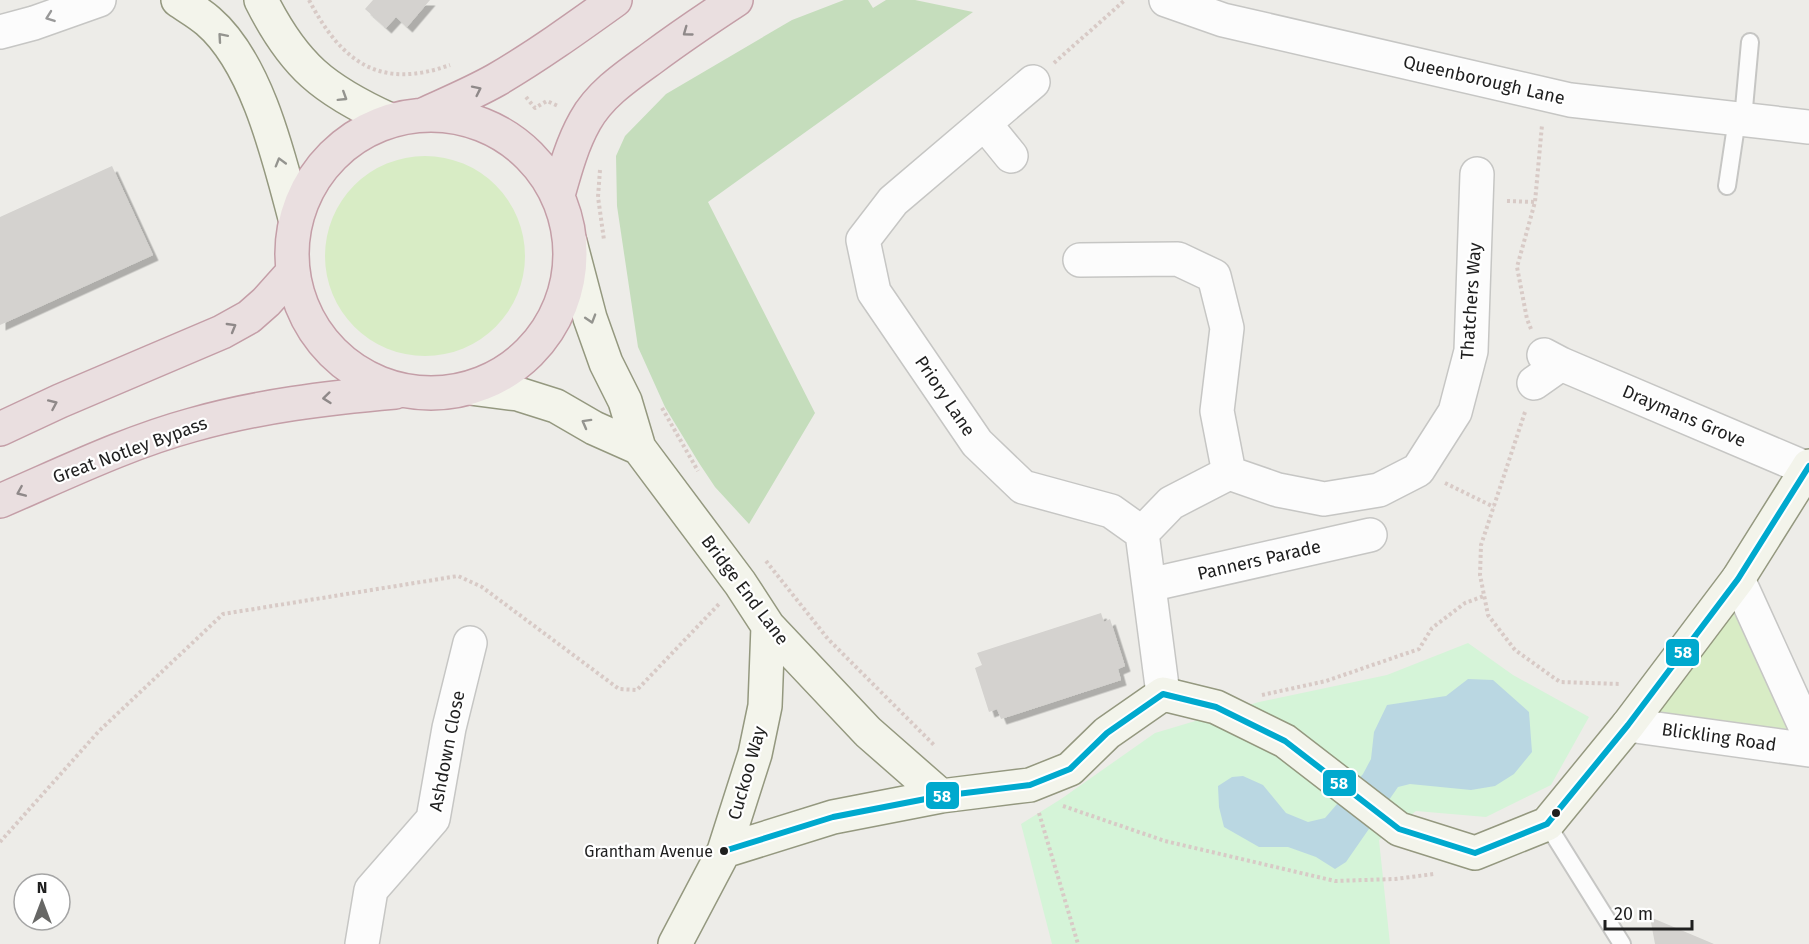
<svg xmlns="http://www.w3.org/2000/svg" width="1809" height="944" viewBox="0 0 1809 944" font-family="'Fira Sans',sans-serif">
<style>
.grass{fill:#d8ecc5}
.forest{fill:#c5ddbc}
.park{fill:#d5f4d8}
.water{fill:#bad7e2}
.building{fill:#d4d2cf;filter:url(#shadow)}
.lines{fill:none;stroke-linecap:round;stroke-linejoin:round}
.lane-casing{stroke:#c6c6c4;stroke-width:20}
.street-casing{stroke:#c6c6c4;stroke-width:36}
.secondary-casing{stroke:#94987f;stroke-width:36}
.highway-casing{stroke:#c49ea7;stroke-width:36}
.path{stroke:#d8cac6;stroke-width:4;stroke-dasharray:3 3;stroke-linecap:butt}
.lane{stroke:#fcfcfc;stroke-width:16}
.street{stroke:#fcfcfc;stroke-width:33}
.secondary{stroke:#f3f4eb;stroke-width:33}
.highway{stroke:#eadfe0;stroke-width:33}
.bus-1-casing{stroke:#fff;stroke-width:10}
.bus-1{stroke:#00a9ce;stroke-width:6}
.oneway{stroke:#999}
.oneway2{stroke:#8f8989}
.oneway3{stroke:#94948f}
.bus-dot{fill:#1f1f1f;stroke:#fff;stroke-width:2}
.labels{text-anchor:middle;stroke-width:4.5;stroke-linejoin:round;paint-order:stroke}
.bus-label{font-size:16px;fill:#1f1f1f;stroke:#fff;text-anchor:end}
.street-label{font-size:18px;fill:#1f1f1f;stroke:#fff}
.line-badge{stroke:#fff;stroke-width:2}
.badge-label{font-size:16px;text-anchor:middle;font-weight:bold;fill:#fff}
</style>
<defs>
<filter id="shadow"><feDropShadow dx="5.5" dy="5.5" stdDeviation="0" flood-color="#0004"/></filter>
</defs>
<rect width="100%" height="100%" fill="#edece8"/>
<path class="grass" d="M325 256a100 100 0 1 1 200 0a100 100 0 1 1-200 0Z
M 1738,579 L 1809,735 L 1628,725 Z"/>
<path class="forest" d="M 844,0 L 868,0 L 873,8 L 886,0 L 915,0 L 973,12 L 708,202 L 815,413 L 749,524 L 715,487 L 699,463 L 665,407 L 638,347 L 617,206 L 616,156 L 625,136 L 666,94 L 792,20 Z"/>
<path class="park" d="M 1468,643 L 1513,675 L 1589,717 L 1551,785 L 1486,817 L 1416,811 L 1379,840 L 1390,944 L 1052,944 L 1021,824 L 1061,799 L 1155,733 L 1259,702 L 1387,675 Z"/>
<path class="water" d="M 1468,679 L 1493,680 L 1529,712 L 1532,752 L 1514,774 L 1495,786 L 1471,790 L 1410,784 L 1398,787 L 1346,862 L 1335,869 L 1316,857 L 1288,847 L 1259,847 L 1224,827 L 1219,807 L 1218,786 L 1232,777 L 1243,776 L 1263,785 L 1286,813 L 1308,822 L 1325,818 L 1363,774 L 1371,759 L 1374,732 L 1387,705 L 1446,696 Z"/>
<path class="building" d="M 373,0 L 430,0 L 407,27 L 396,17 L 386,28 L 365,9 Z
M 112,166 L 153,255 L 0,325 L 0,217 Z
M 1101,613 L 1104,622 L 1110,619 L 1125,666 L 1118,669 L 1121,680 L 1001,719 L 997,709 L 989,712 L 975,668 L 982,665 L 977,653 Z
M 1650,917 L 1714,944 L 1655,944 Z"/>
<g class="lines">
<defs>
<path id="lane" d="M 1743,119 L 1750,42
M 1727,186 L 1737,119
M 1547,824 L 1622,944"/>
<path id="street" d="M 1166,0 L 1223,20 L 1570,100 L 1809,127
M 0,32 L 34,23 L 99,0
M 1033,82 L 893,201 L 863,240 L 874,292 L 977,443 L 1023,487 L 1111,511 L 1142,533 L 1163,694
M 985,124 L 1011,156
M 1080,260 L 1178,259 L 1214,276 L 1227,328 L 1217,411 L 1229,473 L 1171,503 L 1142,533
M 1561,364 L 1808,469
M 1534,383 L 1561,364 L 1544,355
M 1229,473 L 1278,490 L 1324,499 L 1379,490 L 1418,470 L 1455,412 L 1471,351 L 1477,174
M 1738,579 L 1809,735
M 1149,585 L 1370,535
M 1628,725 L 1809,750
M 362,944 L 371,890 L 433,819 L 449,728 L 470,643"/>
<path id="secondary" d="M 178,0 C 188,7 199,13 208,21 C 257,63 279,158 295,218
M 261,0 C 294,66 324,90 390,120
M 570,242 L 590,318 L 606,363 L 625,401 L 639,448 L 740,583 L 768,626 L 868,732 L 941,796
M 470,388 L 518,394 L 556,406 L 594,428 L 639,448
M 724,851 L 833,817 L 941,796 L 1030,785 L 1070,769 L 1107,733 L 1163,694 L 1216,707 L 1285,741 L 1399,829 L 1475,853 L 1547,824 L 1628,725 L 1738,579 L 1809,466
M 675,944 L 724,851 L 755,754 L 765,706 L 768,626"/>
<path id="highway" d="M 425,114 C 449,103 473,93 496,80 C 537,56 576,28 615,0
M292 254a139 139 0 1 1 278 0a139 139 0 1 1-278 0Z
M 558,195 C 565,170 572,144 585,121 C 600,94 627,76 652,58 C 679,38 707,19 736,0
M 0,429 L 60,401 L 222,332 L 249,317 L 266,302 L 292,273
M 0,501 C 63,474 126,443 192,425 C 259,406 326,398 395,392"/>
</defs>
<use href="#lane" class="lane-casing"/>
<use href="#street" class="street-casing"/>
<use href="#secondary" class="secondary-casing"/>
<use href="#highway" class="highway-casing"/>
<path class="path" d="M 309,0 C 342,63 380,90 450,65
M 1054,63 L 1125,0
M 526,97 L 535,108 L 547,101 L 558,106
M 600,170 L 598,197 L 604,240
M 1507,201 L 1535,202
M 1531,329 L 1527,319 L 1517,267 L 1535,202 L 1542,125
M 662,408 L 698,471
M 1525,412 L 1481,545 L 1480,575 L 1488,615 L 1515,650 L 1560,682 L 1620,684
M 1445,483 L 1494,507
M 766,561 L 828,639 L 935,746
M 1262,695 L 1326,681 L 1419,649 L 1432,628 L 1465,603 L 1484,596
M 1063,806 L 1165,841 L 1335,881 L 1395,879 L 1434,874
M 1039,813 L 1078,944
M 0,842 L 99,731 L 223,614 L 458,576 L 482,587 L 619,689 L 637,690 L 719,604"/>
<use href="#lane" class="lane"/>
<use href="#street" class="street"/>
<use href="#secondary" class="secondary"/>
<use href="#highway" class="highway"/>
<defs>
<path id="bus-1" d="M 724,851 L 833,817 L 941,796 L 1030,785 L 1070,769 L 1107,733 L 1163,694 L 1216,707 L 1285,741 L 1399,829 L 1475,853 L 1547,824 L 1628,725 L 1738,579 L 1809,466"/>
</defs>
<use href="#bus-1" class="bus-1-casing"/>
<use href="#bus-1" class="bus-1"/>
</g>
<defs><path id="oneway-chevron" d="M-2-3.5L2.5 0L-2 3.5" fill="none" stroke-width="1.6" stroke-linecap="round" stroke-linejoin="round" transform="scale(1.5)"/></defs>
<use class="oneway" href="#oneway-chevron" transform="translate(50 17) rotate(160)"/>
<g class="oneway2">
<use href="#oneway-chevron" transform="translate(687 32) rotate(144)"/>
<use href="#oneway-chevron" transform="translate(477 90) rotate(-26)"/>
<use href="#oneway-chevron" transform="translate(232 327) rotate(-30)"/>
<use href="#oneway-chevron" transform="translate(327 398) rotate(174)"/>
<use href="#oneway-chevron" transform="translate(53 404) rotate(-24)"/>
<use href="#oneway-chevron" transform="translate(21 492) rotate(157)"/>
</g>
<g class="oneway3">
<use href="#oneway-chevron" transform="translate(222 37) rotate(-131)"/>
<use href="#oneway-chevron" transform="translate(343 97) rotate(32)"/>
<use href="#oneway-chevron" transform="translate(280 162) rotate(-106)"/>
<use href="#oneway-chevron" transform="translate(591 319) rotate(73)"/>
<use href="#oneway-chevron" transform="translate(586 423) rotate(-151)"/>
</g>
<g class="bus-dot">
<circle cx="1556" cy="813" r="5"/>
<circle cx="724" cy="851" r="5"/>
</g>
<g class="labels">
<g class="bus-label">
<text x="713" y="857">Grantham Avenue</text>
</g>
<g class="street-label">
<text transform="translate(1484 80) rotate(13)" y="6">Queenborough Lane</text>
<text transform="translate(1471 301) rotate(-86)" y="6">Thatchers Way</text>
<text transform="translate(945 396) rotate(56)" y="6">Priory Lane</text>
<text transform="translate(1684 416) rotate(23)" y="6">Draymans Grove</text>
<text transform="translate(130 450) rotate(-20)" y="6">Great Notley Bypass</text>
<text transform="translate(1259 560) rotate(-13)" y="6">Panners Parade</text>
<text transform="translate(745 590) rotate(53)" y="6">Bridge End Lane</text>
<text transform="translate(1719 737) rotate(8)" y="6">Blickling Road</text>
<text transform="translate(447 751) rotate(-79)" y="6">Ashdown Close</text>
<text transform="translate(747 773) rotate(-74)" y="6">Cuckoo Way</text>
</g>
</g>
<g class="line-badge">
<rect x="1665" y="638" width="35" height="29" rx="6" fill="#00a9ce"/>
<rect x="1322" y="769" width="35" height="28" rx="6" fill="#00a9ce"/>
<rect x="925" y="781" width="35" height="29" rx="6" fill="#00a9ce"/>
</g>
<g class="badge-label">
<text x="1683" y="658">58</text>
<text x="1339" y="789">58</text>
<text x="942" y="802">58</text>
</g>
<g transform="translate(42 902)"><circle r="28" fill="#ffffff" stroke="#a5a5a5" stroke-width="1.5"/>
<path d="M0-4.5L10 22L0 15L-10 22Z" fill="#676765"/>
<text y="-9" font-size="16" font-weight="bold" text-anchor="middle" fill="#1f1f1f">N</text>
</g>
<path d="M1605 920v9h87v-9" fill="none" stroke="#1f1f1f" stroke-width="3"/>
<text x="1614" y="920" font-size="18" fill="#1f1f1f" stroke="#ffffff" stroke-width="4.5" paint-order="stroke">20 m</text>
</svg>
